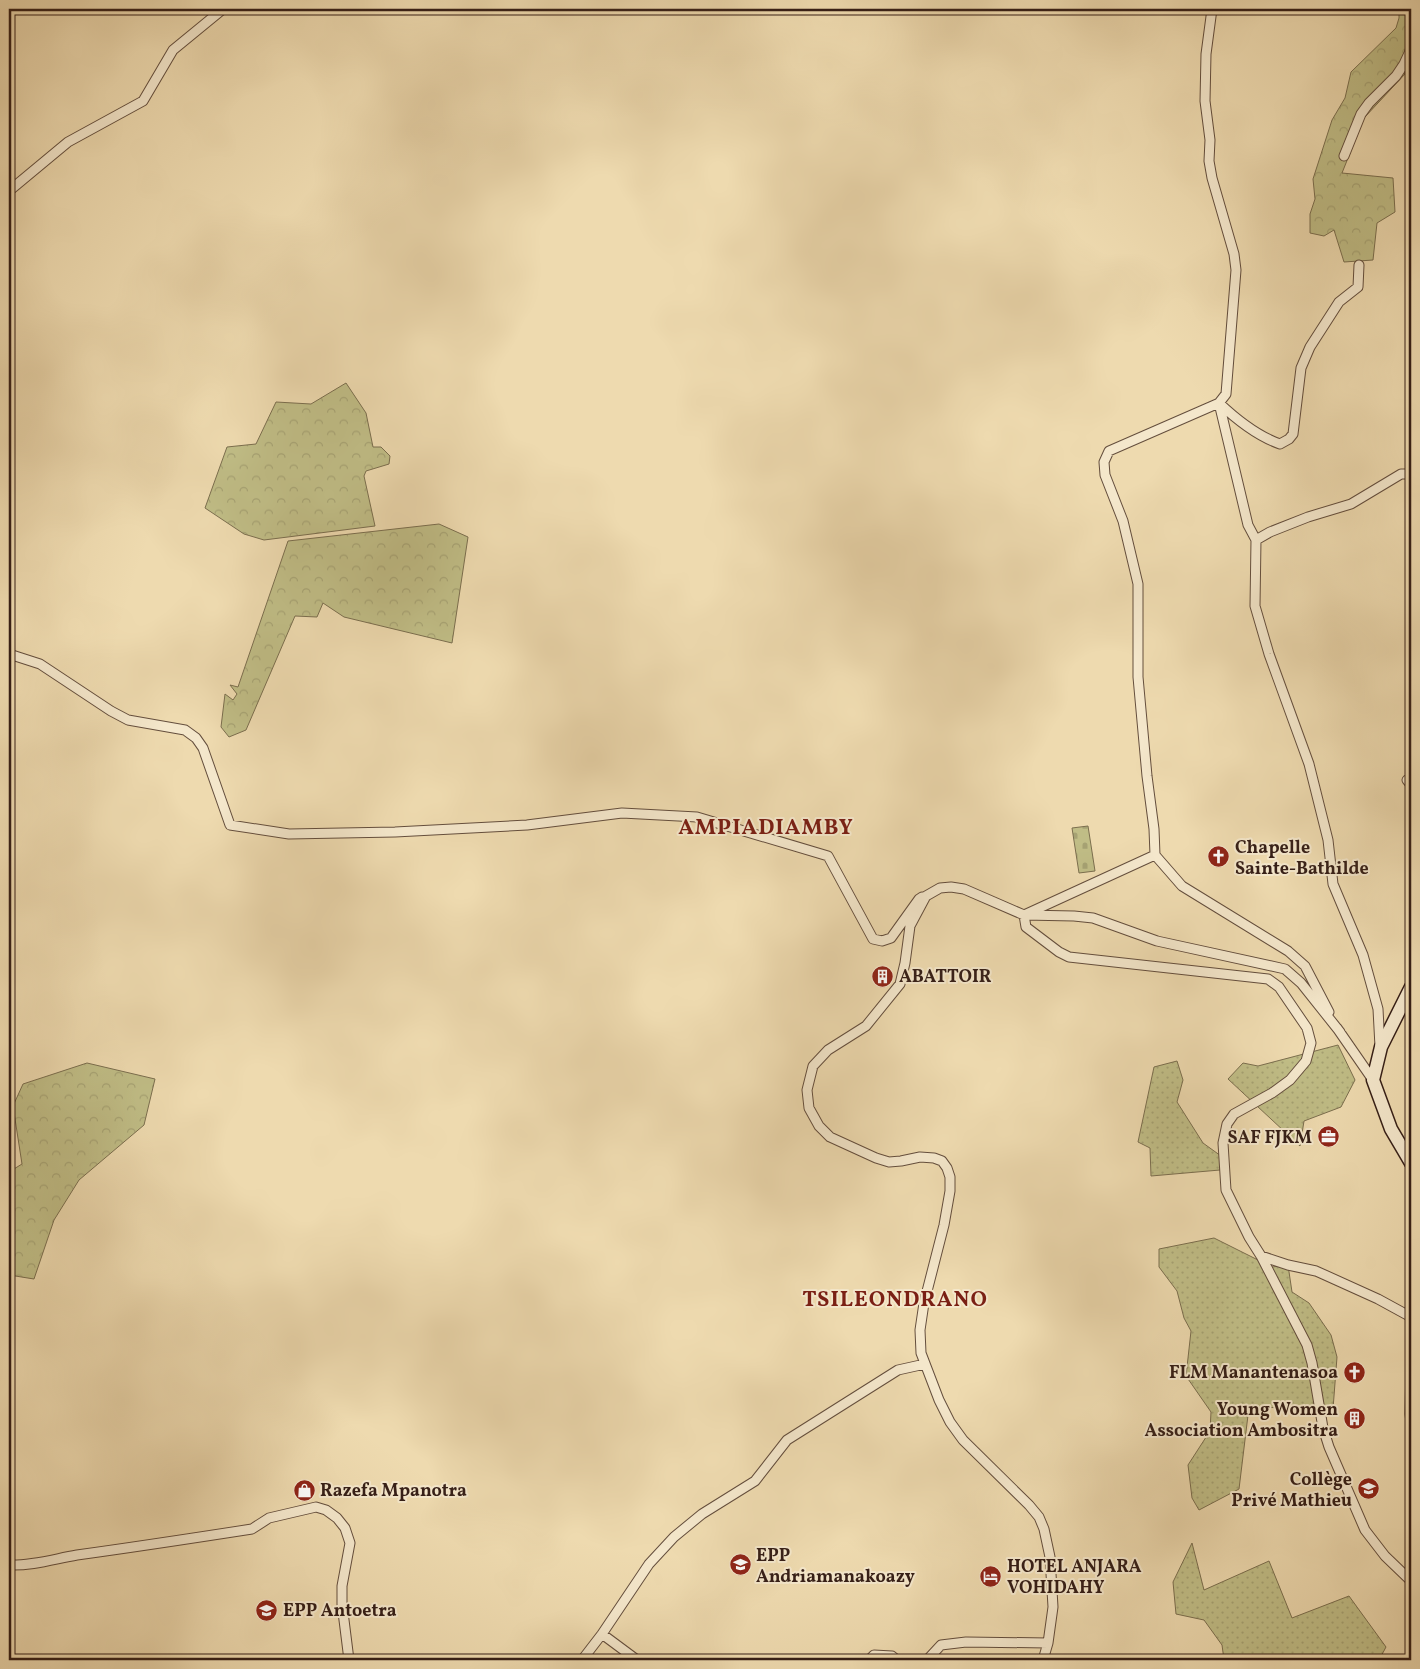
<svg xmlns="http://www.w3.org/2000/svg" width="1420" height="1669" viewBox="0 0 1420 1669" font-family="Vollkorn,serif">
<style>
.green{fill:url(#green-dots);stroke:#7b6e4e}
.forest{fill:url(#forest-crowns);stroke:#7b6e4e}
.cemetery{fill:url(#cemetery-stones);stroke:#7b6e4e}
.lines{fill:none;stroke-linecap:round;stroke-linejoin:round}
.street-casing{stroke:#644e3d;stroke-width:11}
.secondary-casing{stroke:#361f17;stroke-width:15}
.street{stroke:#f4e7cb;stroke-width:9}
.secondary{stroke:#f4e7cb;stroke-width:12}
.labels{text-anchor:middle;stroke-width:4;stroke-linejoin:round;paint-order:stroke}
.poi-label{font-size:18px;font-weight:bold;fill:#361f17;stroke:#f4e7cb;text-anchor:start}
.district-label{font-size:22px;font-weight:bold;letter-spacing:1px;fill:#7a1f14;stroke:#f4e7cb}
</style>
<defs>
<pattern id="green-dots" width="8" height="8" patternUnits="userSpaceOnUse" patternTransform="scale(1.25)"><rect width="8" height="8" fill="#c0bd86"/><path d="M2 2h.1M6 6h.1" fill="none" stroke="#a6a273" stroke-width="1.8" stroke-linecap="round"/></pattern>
<pattern id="forest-crowns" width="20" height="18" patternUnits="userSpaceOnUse" patternTransform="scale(1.25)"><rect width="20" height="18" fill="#c0bd86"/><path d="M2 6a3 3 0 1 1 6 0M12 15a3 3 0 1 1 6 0" fill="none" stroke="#a6a273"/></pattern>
<pattern id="cemetery-stones" width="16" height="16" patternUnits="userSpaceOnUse" patternTransform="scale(1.25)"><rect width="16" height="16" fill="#c0bd86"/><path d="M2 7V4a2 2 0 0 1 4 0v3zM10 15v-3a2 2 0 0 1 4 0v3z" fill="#a6a273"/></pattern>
</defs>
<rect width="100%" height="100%" fill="#eedaaf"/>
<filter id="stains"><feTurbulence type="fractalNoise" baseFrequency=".004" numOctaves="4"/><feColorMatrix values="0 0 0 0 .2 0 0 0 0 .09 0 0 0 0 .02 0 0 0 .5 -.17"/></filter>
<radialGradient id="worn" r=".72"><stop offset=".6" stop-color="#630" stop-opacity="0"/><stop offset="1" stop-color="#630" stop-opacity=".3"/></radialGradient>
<path class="green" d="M 1338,1045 L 1355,1080 L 1341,1107 L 1304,1121 L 1300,1146 L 1228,1079 L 1243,1063 L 1258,1066 Z
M 1177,1061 L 1183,1080 L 1177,1102 L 1203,1143 L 1221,1156 L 1220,1170 L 1151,1176 L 1150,1148 L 1138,1142 L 1154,1067 Z
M 1214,1238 L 1272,1267 L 1288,1265 L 1292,1292 L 1309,1303 L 1331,1335 L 1337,1357 L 1333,1409 L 1249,1407 L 1239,1489 L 1199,1510 L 1192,1498 L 1188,1465 L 1210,1431 L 1211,1412 L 1186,1376 L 1191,1331 L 1184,1318 L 1177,1291 L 1159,1267 L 1159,1249 Z
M 1192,1543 L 1204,1590 L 1269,1561 L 1292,1618 L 1349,1596 L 1386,1647 L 1379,1660 L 1224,1660 L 1222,1645 L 1204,1620 L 1176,1614 L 1173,1582 Z"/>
<path class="forest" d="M 1399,9 L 1411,9 L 1411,42 L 1398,69 L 1405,74 L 1364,118 L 1342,173 L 1393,178 L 1395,212 L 1377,223 L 1373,260 L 1344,262 L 1334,230 L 1324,236 L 1310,233 L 1310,214 L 1315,199 L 1313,179 L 1332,120 L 1345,98 L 1351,72 L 1396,28 L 1399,18 Z
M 346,383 L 366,413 L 373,447 L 381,447 L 390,456 L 389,464 L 366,471 L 364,476 L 375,526 L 264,540 L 244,534 L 205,508 L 227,447 L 256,444 L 276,402 L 311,404 Z
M 439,524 L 468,537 L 452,643 L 344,617 L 323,603 L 317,617 L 295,616 L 246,730 L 229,737 L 221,727 L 225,694 L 233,700 L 237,694 L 230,685 L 238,687 L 288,541 Z
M 87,1063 L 155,1079 L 144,1125 L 79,1180 L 54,1220 L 34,1279 L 9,1275 L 9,1172 L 22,1164 L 13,1106 L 23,1084 Z"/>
<path class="cemetery" d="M 1088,826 L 1095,871 L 1079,873 L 1072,828 Z"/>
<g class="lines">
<defs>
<path id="street" d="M 1212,9 L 1206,54 L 1205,101 L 1210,140 L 1209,161 L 1212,178 L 1234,254 L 1236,270 L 1226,394 L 1219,403 L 1109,451 L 1104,462 L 1105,475 L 1123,521 L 1138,584 L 1138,677 L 1147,776 L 1154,829 L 1155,855 L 1182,886 L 1288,951 L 1305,966 L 1329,1012
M 1344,156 L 1361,114 L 1369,103 L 1396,76 L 1404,64 L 1411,49
M 9,191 L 68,142 L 143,101 L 173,50 L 223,9
M 1219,403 C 1237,420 1257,436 1280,444 L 1289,439 L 1293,434 L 1301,368 L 1310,347 L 1339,302 L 1358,287 L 1359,265
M 1219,403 L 1248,525 L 1256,540
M 9,654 L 40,664 L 111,711 L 128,720 L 185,730 L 196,738 L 203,748 L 230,825 L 289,834 L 395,832 L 527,825 L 622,813 L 697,817 L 828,856 L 873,939 L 882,941 L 891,938 L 919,899 L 922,897
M 1407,780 L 1411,785
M 1155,855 L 1024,915 L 1026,927 L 1059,952 L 1069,957 L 1268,979 L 1279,987 L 1307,1028 L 1311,1043 L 1306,1061 L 1290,1080 L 1272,1093 L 1234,1114 L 1227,1124 L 1223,1143 L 1226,1190 L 1249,1237 L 1261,1256 L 1307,1345 L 1312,1363 L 1323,1428 L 1329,1447 L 1365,1530 L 1385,1556 L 1411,1581
M 1337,1028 L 1373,1080
M 1380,1047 L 1378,1009 L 1363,955 L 1333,884 L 1328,840 L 1309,764 L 1269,654 L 1255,606 L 1256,540 L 1270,532 L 1308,517 L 1351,504 L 1401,474 L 1411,474
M 1261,1256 L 1288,1265 L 1316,1271 L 1378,1299 L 1411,1317
M 1411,1363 L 1410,1414 L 1411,1423
M 9,1565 C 32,1566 54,1559 77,1555 C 135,1547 194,1538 252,1529 L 269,1518 L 316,1507 L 326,1510 L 337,1518 L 345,1528 L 350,1543 L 342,1586 L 342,1604 L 349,1660
M 602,1634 L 637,1660
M 582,1660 L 602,1634 L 649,1564 L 674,1537 L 702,1514 L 755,1481 L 787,1440 L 898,1370 L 925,1364
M 869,1660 L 874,1655 L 892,1656 L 897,1660
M 922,1660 L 928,1659 L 941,1645 L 966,1642 L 1048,1643
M 1043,1660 L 1048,1643 L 1053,1607 L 1050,1557 L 1044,1529 L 1039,1517 L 1029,1505 L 963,1440 L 950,1422 L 939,1400 L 921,1353 L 920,1330 L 924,1303 L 944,1225 L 950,1191 L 950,1177 L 947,1168 L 942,1161 L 934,1158 L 920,1157 L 901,1161 L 889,1162 L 876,1158 L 830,1137 L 819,1126 L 809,1108 L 807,1090 L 813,1066 L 828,1050 L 866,1026 L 900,984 L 905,963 L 910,926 L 926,896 L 940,888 L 951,887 L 964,889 L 1024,915 L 1074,916 L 1093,918 L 1157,941 L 1285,969 L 1301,983 L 1340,1032"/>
<path id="secondary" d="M 1411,987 L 1381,1047 L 1373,1080 L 1391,1129 L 1411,1163"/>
</defs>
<use href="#street" class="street-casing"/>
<use href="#secondary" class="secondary-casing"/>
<use href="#street" class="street"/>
<use href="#secondary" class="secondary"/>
</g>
<defs>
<symbol id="church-disc" viewBox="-11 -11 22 22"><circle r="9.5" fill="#8f2418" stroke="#f4e7cb"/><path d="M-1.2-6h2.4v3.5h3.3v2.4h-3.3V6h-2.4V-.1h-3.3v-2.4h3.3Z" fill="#fff"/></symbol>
<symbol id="building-disc" viewBox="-11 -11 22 22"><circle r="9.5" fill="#8f2418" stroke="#f4e7cb"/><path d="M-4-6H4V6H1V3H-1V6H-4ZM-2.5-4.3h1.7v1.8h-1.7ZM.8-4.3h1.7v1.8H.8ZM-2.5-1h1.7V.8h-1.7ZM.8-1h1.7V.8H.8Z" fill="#fff"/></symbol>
<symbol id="office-disc" viewBox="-11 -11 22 22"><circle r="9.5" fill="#8f2418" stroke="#f4e7cb"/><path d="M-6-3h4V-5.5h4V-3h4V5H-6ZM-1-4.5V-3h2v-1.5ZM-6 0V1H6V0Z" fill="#fff"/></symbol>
<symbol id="school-disc" viewBox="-11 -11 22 22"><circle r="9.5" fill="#8f2418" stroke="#f4e7cb"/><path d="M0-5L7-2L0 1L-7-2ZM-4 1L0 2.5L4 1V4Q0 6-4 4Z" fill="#fff"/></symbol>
<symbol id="shop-disc" viewBox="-11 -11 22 22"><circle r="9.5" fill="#8f2418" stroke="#f4e7cb"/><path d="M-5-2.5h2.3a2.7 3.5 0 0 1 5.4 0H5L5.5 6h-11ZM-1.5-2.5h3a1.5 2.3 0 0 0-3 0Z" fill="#fff"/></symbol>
<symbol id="hotel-disc" viewBox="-11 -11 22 22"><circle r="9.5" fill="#8f2418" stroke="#f4e7cb"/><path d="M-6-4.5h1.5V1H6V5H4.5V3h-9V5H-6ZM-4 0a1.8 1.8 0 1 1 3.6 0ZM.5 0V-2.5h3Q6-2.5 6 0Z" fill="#fff"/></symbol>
</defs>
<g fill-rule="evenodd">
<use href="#church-disc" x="1206" y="844" width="25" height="25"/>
<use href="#building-disc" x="870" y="964" width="25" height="25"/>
<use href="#office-disc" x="1316" y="1124" width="25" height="25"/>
<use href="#church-disc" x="1342" y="1360" width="25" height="25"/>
<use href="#building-disc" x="1342" y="1406" width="25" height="25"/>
<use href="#school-disc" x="1356" y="1476" width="25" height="25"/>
<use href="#shop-disc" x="292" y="1478" width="25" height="25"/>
<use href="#school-disc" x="728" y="1552" width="25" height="25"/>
<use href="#hotel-disc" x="978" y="1564" width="25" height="25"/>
<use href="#school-disc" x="254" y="1598" width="25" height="25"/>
</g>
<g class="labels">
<g class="poi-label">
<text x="1235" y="853">Chapelle<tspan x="1235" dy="21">Sainte-Bathilde</tspan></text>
<text x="899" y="982">ABATTOIR</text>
<text x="1312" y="1143" text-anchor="end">SAF FJKM</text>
<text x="1338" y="1378" text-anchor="end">FLM Manantenasoa</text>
<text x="1338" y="1415" text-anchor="end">Young Women<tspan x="1338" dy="21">Association Ambositra</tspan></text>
<text x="1352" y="1485" text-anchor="end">Collège<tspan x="1352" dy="21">Privé Mathieu</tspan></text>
<text x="320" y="1496">Razefa Mpanotra</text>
<text x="756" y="1561">EPP<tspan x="756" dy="21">Andriamanakoazy</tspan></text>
<text x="1007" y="1572">HOTEL ANJARA<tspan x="1007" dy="21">VOHIDAHY</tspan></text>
<text x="283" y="1616">EPP Antoetra</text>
</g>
<g class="district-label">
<text x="766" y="834">AMPIADIAMBY</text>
<text x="895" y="1306">TSILEONDRANO</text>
</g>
</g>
<rect width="1420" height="1669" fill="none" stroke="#eedaaf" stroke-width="30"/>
<rect x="10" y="10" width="1400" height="1649" fill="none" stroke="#361f17" stroke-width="2.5"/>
<rect x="15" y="15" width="1390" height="1639" fill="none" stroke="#361f17"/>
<rect width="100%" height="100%" filter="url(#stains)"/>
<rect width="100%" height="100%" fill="url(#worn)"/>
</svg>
